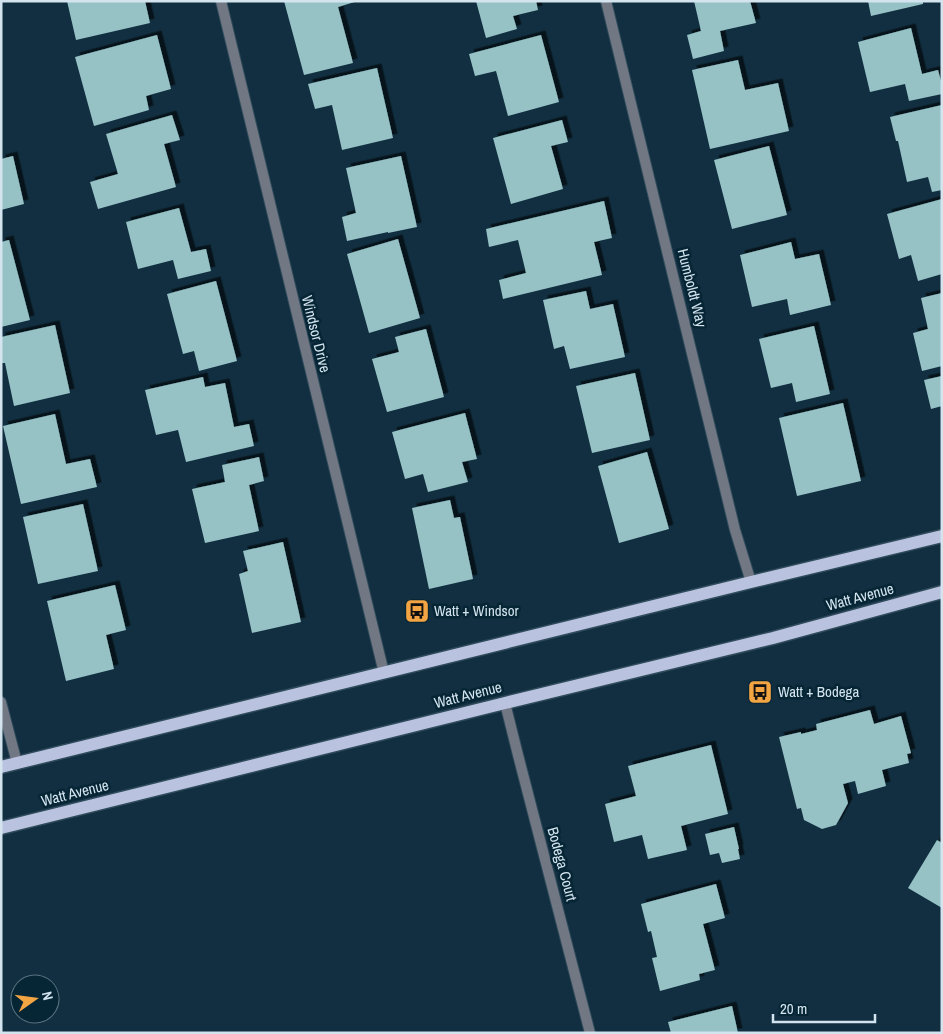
<svg xmlns="http://www.w3.org/2000/svg" width="943" height="1034" viewBox="0 0 943 1034" font-family="'Archivo Narrow',sans-serif">
<style>
.building{fill:#96c2c6;filter:url(#shadow)}
.lines{fill:none;stroke-linecap:round;stroke-linejoin:round}
.minor-casing{stroke:#304c5c;stroke-width:12}
.primary-casing{stroke:#304c5c;stroke-width:15}
.minor{stroke:#727784;stroke-width:10}
.primary{stroke:#b9c2de;stroke-width:12}
.labels{text-anchor:middle;stroke-width:5;stroke-linejoin:round;paint-order:stroke}
.street-label{font-size:15px;fill:#d3e4ef;stroke:#062535}
.poi-label{font-size:15px;fill:#d3e4ef;stroke:#062535;text-anchor:start}
</style>
<defs>
<filter id="shadow"><feDropShadow dx="4.5" dy="-4.5" stdDeviation="0" flood-color="#0009"/></filter>
</defs>
<rect width="100%" height="100%" fill="#112f40"/>
<path class="building" d="M 67,1 L 145,1 L 150,23 L 76,40 Z
M 284,1 L 358,1 L 338,7 L 353,63 L 304,75 Z
M 476,1 L 536,1 L 538,10 L 513,16 L 517,29 L 486,38 Z
M 694,1 L 750,1 L 756,23 L 720,31 L 724,51 L 693,59 L 687,35 L 701,31 Z
M 868,1 L 923,1 L 923,4 L 871,16 Z
M 911,28 L 922,74 L 938,70 L 942,85 L 942,94 L 909,101 L 905,84 L 870,92 L 858,42 Z
M 157,35 L 171,89 L 146,96 L 149,110 L 94,126 L 75,57 Z
M 541,35 L 559,102 L 508,116 L 496,71 L 475,76 L 469,54 Z
M 738,60 L 745,90 L 778,83 L 789,131 L 710,149 L 692,70 Z
M 377,68 L 393,138 L 342,150 L 332,105 L 315,109 L 308,84 Z
M 942,105 L 942,190 L 932,192 L 928,177 L 907,182 L 898,141 L 896,141 L 890,117 Z
M 172,115 L 180,140 L 164,144 L 176,187 L 98,209 L 90,182 L 118,174 L 106,134 Z
M 562,120 L 568,142 L 551,146 L 563,189 L 511,204 L 493,138 Z
M 769,146 L 787,215 L 732,229 L 714,160 Z
M 13,156 L 24,204 L 1,210 L 1,159 Z
M 401,156 L 417,227 L 388,233 L 388,232 L 347,241 L 342,217 L 356,213 L 346,168 Z
M 942,199 L 942,274 L 918,281 L 911,255 L 899,259 L 887,214 Z
M 604,201 L 612,238 L 594,242 L 602,275 L 503,299 L 499,280 L 526,273 L 518,240 L 489,247 L 486,229 Z
M 179,208 L 191,252 L 206,249 L 211,271 L 178,279 L 173,260 L 138,269 L 126,222 Z
M 398,239 L 420,318 L 369,333 L 347,254 Z
M 9,240 L 30,320 L 1,327 L 1,242 Z
M 791,242 L 795,259 L 819,254 L 831,305 L 790,315 L 787,299 L 752,307 L 740,255 Z
M 216,281 L 237,361 L 199,371 L 194,351 L 183,354 L 167,294 Z
M 586,291 L 590,309 L 613,304 L 625,357 L 570,369 L 564,346 L 554,349 L 543,300 Z
M 942,293 L 942,366 L 922,371 L 913,333 L 928,329 L 921,298 Z
M 55,325 L 70,393 L 14,406 L 5,363 L 1,363 L 1,337 Z
M 814,326 L 830,394 L 796,402 L 792,383 L 771,388 L 759,339 Z
M 426,329 L 444,397 L 387,412 L 372,359 L 399,352 L 395,337 Z
M 635,373 L 650,440 L 592,453 L 576,386 Z
M 942,376 L 942,406 L 931,409 L 924,380 Z
M 203,377 L 205,387 L 225,383 L 234,427 L 249,424 L 254,446 L 186,462 L 178,430 L 156,435 L 145,390 Z
M 843,403 L 861,481 L 797,496 L 779,418 Z
M 465,413 L 477,459 L 462,462 L 468,482 L 428,492 L 423,474 L 405,479 L 392,432 Z
M 55,414 L 66,464 L 90,459 L 97,487 L 21,504 L 3,426 Z
M 647,452 L 669,529 L 619,543 L 598,466 Z
M 259,457 L 264,481 L 249,485 L 259,531 L 205,543 L 192,489 L 225,482 L 222,465 Z
M 450,500 L 454,518 L 460,517 L 473,579 L 429,589 L 412,508 Z
M 83,504 L 98,571 L 38,584 L 23,517 Z
M 283,542 L 301,622 L 252,633 L 239,574 L 248,571 L 243,551 Z
M 115,585 L 126,630 L 106,635 L 114,669 L 66,681 L 47,601 Z
M 870,710 L 874,724 L 901,716 L 911,753 L 907,754 L 909,763 L 882,770 L 886,786 L 858,794 L 855,781 L 843,784 L 848,803 L 836,825 L 822,829 L 804,820 L 801,808 L 797,809 L 779,737 L 801,732 L 801,734 L 817,730 L 816,724 Z
M 711,745 L 728,814 L 681,826 L 687,850 L 648,859 L 642,835 L 614,842 L 605,804 L 636,796 L 628,766 Z
M 734,827 L 739,849 L 738,849 L 740,859 L 722,863 L 719,853 L 710,855 L 705,834 Z
M 937,840 L 942,843 L 942,908 L 908,888 Z
M 716,884 L 725,918 L 703,924 L 715,970 L 699,974 L 700,980 L 660,991 L 652,958 L 657,957 L 651,931 L 648,932 L 641,904 Z
M 732,1006 L 738,1033 L 671,1033 L 668,1022 Z"/>
<g class="lines">
<defs>
<path id="minor" d="M 221,1 L 384,673
M 606,1 L 735,530 L 751,582
M 1,702 L 17,763
M 505,703 L 518,755 L 590,1033"/>
<path id="primary" d="M 1,767 L 751,582 L 942,536
M 1,828 L 505,703 L 773,638 L 942,592"/>
</defs>
<use href="#minor" class="minor-casing"/>
<use href="#primary" class="primary-casing"/>
<use href="#minor" class="minor"/>
<use href="#primary" class="primary"/>
</g>
<defs>
<symbol id="bus-square" viewBox="-11 -11 22 22"><rect x="-9" y="-9" width="18" height="18" rx="4" fill="#f3a443" stroke="#062535"/><path d="M-5-6H5V4H4V6H2V4H-2V6H-4V4H-5ZM-3.5-4V0h7V-4ZM-3.5 1.2v1.5H-2V1.2ZM2 1.2v1.5H3.5V1.2Z" fill="#111"/></symbol>
</defs>
<g fill-rule="evenodd">
<use href="#bus-square" x="403" y="597" width="28" height="28"/>
<use href="#bus-square" x="746" y="678" width="28" height="28"/>
</g>
<g class="labels">
<g class="street-label">
<text transform="translate(692 288) rotate(76)" y="5">Humboldt Way</text>
<text transform="translate(316 334) rotate(76)" y="5">Windsor Drive</text>
<text transform="translate(860 597) rotate(-15)" y="5">Watt Avenue</text>
<text transform="translate(468 695) rotate(-14)" y="5">Watt Avenue</text>
<text transform="translate(75 793) rotate(-14)" y="5">Watt Avenue</text>
<text transform="translate(562 864) rotate(75)" y="5">Bodega Court</text>
</g>
<g class="poi-label">
<text x="434" y="616">Watt + Windsor</text>
<text x="778" y="697">Watt + Bodega</text>
</g>
</g>
<rect width="943" height="1034" fill="none" stroke="#d3e4ef" stroke-width="5"/>
<g transform="translate(35 999) rotate(76)"><circle r="24" fill="#062535" stroke="#58717f"/>
<path d="M0-4L9 19L0 12L-9 19Z" fill="#f3a443"/>
<text y="-8" font-size="14" font-weight="bold" text-anchor="middle" fill="#d3e4ef">N</text>
</g>
<path d="M773 1014v8h102v-8" fill="none" stroke="#d3e4ef" stroke-width="2.5"/>
<text x="780" y="1014" font-size="15" fill="#d3e4ef" stroke="#062535" stroke-width="4" paint-order="stroke">20 m</text>
</svg>
